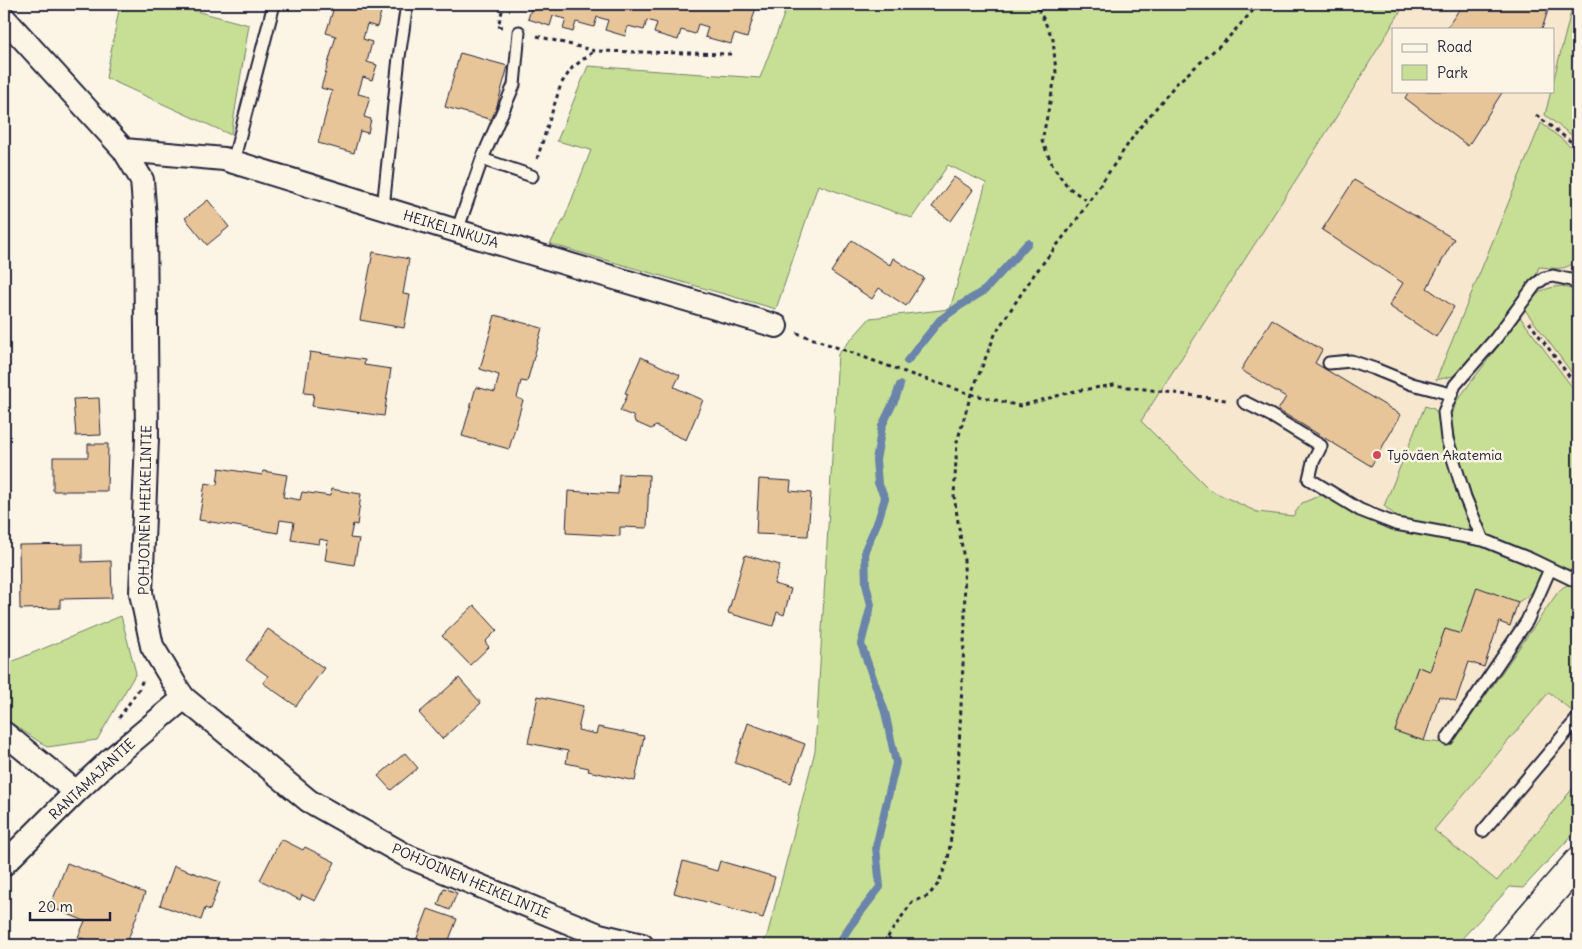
<svg xmlns="http://www.w3.org/2000/svg" width="1582" height="949" viewBox="0 0 1582 949" font-family="Delius,sans-serif">
<style>
.built{fill:#f6e7ce;fill-rule:evenodd}
.green{fill:#c7df95;stroke:#748068}
.lines{fill:none;stroke-linecap:round;stroke-linejoin:round}
.stream{stroke:#6a84aa;stroke-width:8}
.building{fill:#e8c599;stroke:#22223b}
.service-casing{stroke:#22223b;stroke-width:15}
.minor-casing{stroke:#22223b;stroke-width:26}
.tertiary-casing{stroke:#22223b;stroke-width:31}
.path{stroke:#22223b;stroke-width:3;stroke-dasharray:4 4;stroke-linecap:butt}
.service{stroke:#fcf5e5;stroke-width:11}
.minor{stroke:#fcf5e5;stroke-width:22}
.tertiary{stroke:#fcf5e5;stroke-width:28}
.poi-dot{fill:#d1495b;stroke:#fcf5e5;stroke-width:2}
.labels{text-anchor:middle;stroke-width:5;stroke-linejoin:round;paint-order:stroke}
.street-label{font-size:14px;fill:#22223b;stroke:#fcf5e5}
.poi-label{font-size:14px;fill:#22223b;stroke:#fcf5e5;text-anchor:start}
</style>
<rect width="100%" height="100%" fill="#fcf5e5"/>
<filter id="ink" filterUnits="userSpaceOnUse"><feTurbulence type="fractalNoise" baseFrequency=".02" numOctaves="2"/><feDisplacementMap in="SourceGraphic" scale="10" xChannelSelector="R" yChannelSelector="G"/><feConvolveMatrix kernelMatrix="1 2 1 2 8 2 1 2 1" color-interpolation-filters="sRGB"/></filter>
<g filter="url(#ink)">
<path class="built" d="M 1405,4 L 1578,4 L 1578,809 L 1497,881 L 1434,830 L 1293,516 L 1257,512 L 1210,490 L 1141,421 L 1335,119 ZM 1393,29 L 1553,29 L 1553,91 L 1393,91 Z"/>
<path class="green" d="M 120,4 L 169,4 L 249,25 L 231,135 L 106,78 Z
M 788,4 L 1405,4 L 1335,119 L 1141,421 L 1210,490 L 1257,512 L 1293,516 L 1302,503 L 1321,495 L 1384,527 L 1481,542 L 1543,571 C 1540,586 1531,595 1518,602 L 1477,588 L 1461,634 L 1445,629 L 1430,671 L 1418,667 L 1396,731 L 1424,741 L 1452,744 L 1558,592 C 1565,585 1568,583 1578,586 L 1578,705 L 1573,712 L 1549,692 L 1434,830 L 1497,881 L 1578,782 L 1578,829 L 1523,888 L 1510,887 L 1456,945 L 762,945 L 767,936 L 815,751 L 838,354 L 870,318 L 950,309 L 986,183 L 948,165 L 912,218 L 818,185 L 776,309 L 550,244 L 565,217 L 591,150 L 557,141 L 588,66 L 760,78 Z
M 1573,4 L 1578,4 L 1578,140 L 1545,115 L 1551,91 L 1553,91 L 1553,82 Z
M 1541,123 L 1578,152 L 1578,259 C 1565,272 1556,268 1539,267 L 1534,280 L 1472,360 L 1453,376 L 1436,380 Z
M 1562,286 L 1578,292 L 1578,381 L 1525,310 C 1538,292 1539,289 1562,286 Z
M 1520,317 L 1578,395 L 1578,572 L 1557,566 L 1486,538 L 1456,448 L 1451,419 L 1456,402 Z
M 1425,406 L 1434,409 L 1440,416 L 1478,536 L 1403,522 L 1384,506 Z
M 121,616 L 136,673 L 97,740 L 47,747 L 4,718 L 4,665 Z"/>
<g class="lines">
<path class="stream" d="M 907,361 L 940,320 L 961,305 L 985,290 L 1028,243
M 838,945 L 850,926 L 880,887 L 876,847 L 896,763 L 885,712 L 861,644 L 871,605 L 866,584 L 865,550 L 878,521 L 885,498 L 878,483 L 876,460 L 882,426 L 896,397 L 900,385"/>
</g>
<path class="building" d="M 335,4 L 373,4 L 371,9 L 381,12 L 377,27 L 367,24 L 363,39 L 372,42 L 367,62 L 377,65 L 372,80 L 363,77 L 358,94 L 370,97 L 364,117 L 371,119 L 368,133 L 360,131 L 354,153 L 318,143 L 332,91 L 321,88 L 336,36 L 326,33 Z
M 515,4 L 757,4 L 747,38 L 734,34 L 731,44 L 705,37 L 708,27 L 698,24 L 695,34 L 681,30 L 678,40 L 654,33 L 657,23 L 647,20 L 644,30 L 628,26 L 625,36 L 605,30 L 608,20 L 597,17 L 594,27 L 576,22 L 573,32 L 563,29 L 566,19 L 553,16 L 550,26 L 528,19 L 531,9 Z
M 1463,4 L 1550,4 L 1542,29 L 1446,29 Z
M 460,53 L 508,66 L 493,120 L 445,107 Z
M 1409,91 L 1503,91 L 1468,146 L 1405,98 Z
M 954,177 L 973,190 L 951,221 L 932,207 Z
M 1354,180 L 1454,239 L 1427,288 L 1454,307 L 1436,337 L 1389,306 L 1403,283 L 1322,230 Z
M 208,200 L 229,227 L 207,245 L 185,218 Z
M 852,240 L 890,265 L 893,258 L 924,278 L 906,306 L 879,288 L 872,299 L 831,272 Z
M 373,252 L 409,259 L 403,294 L 410,295 L 404,328 L 360,320 Z
M 495,315 L 542,328 L 527,382 L 521,381 L 517,398 L 523,400 L 509,449 L 462,436 L 476,387 L 495,392 L 499,375 L 480,369 Z
M 1272,319 L 1322,350 L 1315,363 L 1401,415 L 1371,466 L 1278,410 L 1286,397 L 1241,370 Z
M 310,352 L 365,360 L 364,365 L 391,369 L 384,416 L 312,406 L 314,394 L 304,393 Z
M 641,357 L 680,375 L 674,387 L 703,400 L 686,440 L 656,426 L 651,429 L 635,422 L 633,416 L 620,411 L 628,394 L 625,393 Z
M 99,398 L 101,435 L 76,436 L 73,399 Z
M 88,444 L 108,444 L 107,491 L 53,491 L 53,457 L 88,457 Z
M 219,468 L 262,475 L 263,471 L 287,475 L 283,497 L 300,500 L 302,492 L 330,496 L 331,489 L 361,494 L 357,525 L 353,524 L 350,538 L 359,539 L 354,565 L 325,560 L 328,541 L 320,539 L 319,544 L 291,540 L 294,522 L 280,520 L 278,533 L 199,520 L 205,483 L 217,485 Z
M 619,474 L 649,475 L 647,528 L 620,527 L 620,536 L 566,533 L 568,491 L 618,494 Z
M 759,479 L 791,481 L 790,491 L 811,493 L 808,536 L 756,534 Z
M 82,544 L 82,562 L 111,561 L 112,598 L 60,599 L 60,608 L 20,609 L 19,545 Z
M 745,555 L 780,565 L 774,584 L 791,589 L 784,615 L 777,612 L 773,626 L 728,613 Z
M 1477,587 L 1518,602 L 1510,626 L 1499,622 L 1484,667 L 1469,662 L 1456,701 L 1439,696 L 1424,741 L 1395,731 L 1418,667 L 1430,671 L 1445,629 L 1461,634 Z
M 474,605 L 497,630 L 485,642 L 489,647 L 470,665 L 442,636 Z
M 268,629 L 324,668 L 296,706 L 263,683 L 268,676 L 246,660 Z
M 459,678 L 481,703 L 442,739 L 419,713 Z
M 538,696 L 583,706 L 578,730 L 596,734 L 598,727 L 644,736 L 635,781 L 588,771 L 589,768 L 566,763 L 568,751 L 528,743 Z
M 748,723 L 805,744 L 791,783 L 735,763 Z
M 405,753 L 418,768 L 391,790 L 378,776 Z
M 281,839 L 303,850 L 305,847 L 335,862 L 315,901 L 302,895 L 300,900 L 260,880 Z
M 683,861 L 717,871 L 720,861 L 775,877 L 763,918 L 674,893 Z
M 67,863 L 145,893 L 126,945 L 100,945 L 78,937 L 85,921 L 50,907 Z
M 174,866 L 220,882 L 210,910 L 205,908 L 201,920 L 160,905 Z
M 444,888 L 457,893 L 450,910 L 438,905 Z
M 428,909 L 457,919 L 447,945 L 422,945 L 415,943 Z
M 323,938 L 338,945 L 320,945 Z"/>
<g class="lines">
<defs>
<path id="service" d="M 482,159 L 514,85 L 519,32
M 233,162 L 274,4
M 383,208 L 399,57 L 407,4
M 457,231 L 482,159 L 532,176
M 1578,285 L 1571,280 L 1553,276 L 1544,278 L 1535,285 L 1496,338 L 1455,385 L 1444,412 L 1447,439 L 1465,497 L 1483,540 L 1530,559 L 1578,582
M 1329,363 L 1351,361 L 1375,369 L 1412,384 L 1451,394
M 1244,402 L 1270,415 L 1321,446 L 1313,462 L 1309,479 L 1360,510 L 1396,524 L 1483,540
M 1447,739 L 1527,621 L 1550,569
M 1483,831 L 1578,718"/>
<path id="minor" d="M 4,18 L 124,150 L 142,180 L 145,218 L 147,438 L 141,593 L 152,646 L 179,691 L 184,698 L 309,801 L 407,856 L 599,935 L 642,945
M 124,150 L 224,159 L 457,231 L 776,326
M 4,733 L 76,792
M 4,864 L 76,792 L 109,761 L 184,698"/>
<path id="tertiary" d="M 1506,945 L 1578,862"/>
</defs>
<use href="#service" class="service-casing"/>
<use href="#minor" class="minor-casing"/>
<use href="#tertiary" class="tertiary-casing"/>
<path class="path" d="M 1032,4 L 1038,8 L 1053,39 L 1056,73 L 1042,141 L 1053,166 L 1068,187 L 1089,202
M 502,27 L 498,26 L 504,4
M 537,36 L 595,51 L 732,54
M 1536,115 L 1578,147
M 537,159 L 561,84 L 572,68 L 594,51
M 1529,322 L 1578,388
M 797,333 L 913,375 L 971,394 L 1020,406 L 1075,391 L 1114,385 L 1226,400
M 119,718 L 139,689 L 143,679
M 885,945 L 889,935 L 912,902 L 928,896 L 938,884 L 948,860 L 957,790 L 965,622 L 964,560 L 954,496 L 957,442 L 971,394 L 996,332 L 1033,276 L 1075,222 L 1137,131 L 1176,84 L 1227,39 L 1259,4"/>
<use href="#service" class="service"/>
<use href="#minor" class="minor"/>
<use href="#tertiary" class="tertiary"/>
</g>
</g>
<circle class="poi-dot" cx="1377" cy="455" r="5"/>
<g class="labels">
<g class="street-label">
<text transform="translate(451 229) rotate(17)" y="5">HEIKELINKUJA</text>
<text transform="translate(145 510) rotate(-89)" y="5">POHJOINEN HEIKELINTIE</text>
<text transform="translate(92 779) rotate(-43)" y="5">RANTAMAJANTIE</text>
<text transform="translate(471 881) rotate(23)" y="5">POHJOINEN HEIKELINTIE</text>
</g>
<g class="poi-label">
<text x="1387" y="460">Työväen Akatemia</text>
</g>
</g>
<rect width="1582" height="949" fill="none" stroke="#fcf5e5" stroke-width="20"/>
<rect x="10" y="10" width="1562" height="929" fill="none" stroke="#22223b" stroke-width="2" filter="url(#ink)"/>
<rect x="1392" y="28" width="162" height="65" fill="#fcf5e5" stroke="#a5a1a1"/>
<rect x="1402" y="44" width="25" height="8" fill="#fcf5e5" stroke="#a5a1a1"/>
<text x="1437" y="52" font-size="15" fill="#22223b">Road</text>
<rect x="1402" y="65" width="25" height="15" fill="#c7df95" stroke="#a5a1a1"/>
<text x="1437" y="78" font-size="15" fill="#22223b">Park</text>
<path d="M30 912v8h80v-8" fill="none" stroke="#22223b" stroke-width="2.5"/>
<text x="38" y="912" font-size="15" fill="#22223b" stroke="#fcf5e5" stroke-width="4" paint-order="stroke">20 m</text>
</svg>
